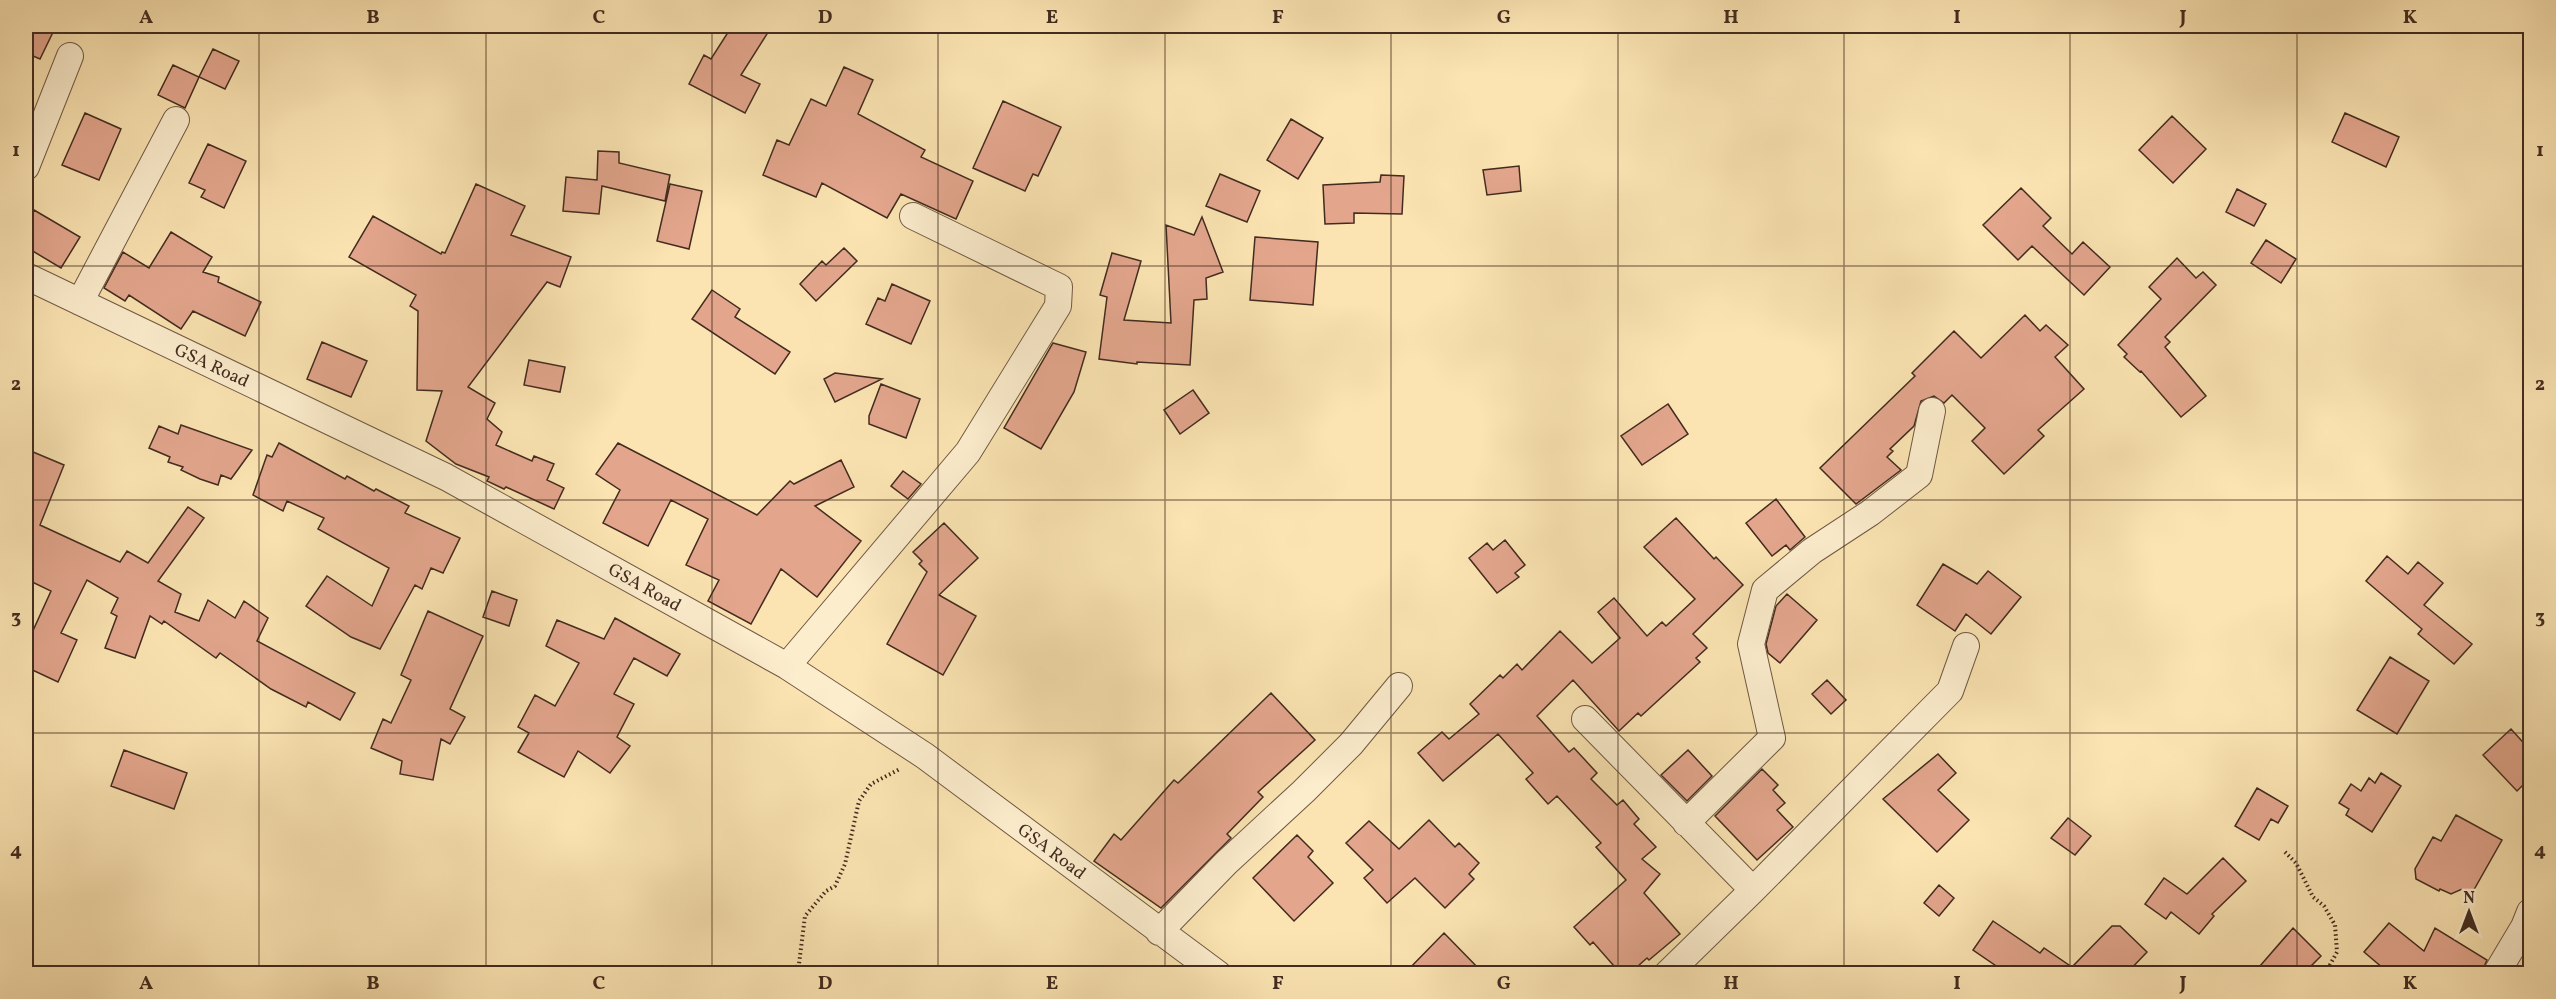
<svg xmlns="http://www.w3.org/2000/svg" width="2556" height="999" viewBox="0 0 2556 999" font-family="Vollkorn,serif">
<style>
.building{fill:#e3a68d;stroke:#422b1f;stroke-width:1.5}
.lines{fill:none;stroke-linecap:round;stroke-linejoin:round}
.minor-casing{stroke:#705944;stroke-width:28}
.path{stroke:#422b1f;stroke-width:4;stroke-dasharray:1.5 3;stroke-linecap:butt}
.minor{stroke:#fcedcd;stroke-width:26}
.grid{fill:none;stroke:#422b1f;stroke-width:1.5;stroke-opacity:0.55}
.labels{text-anchor:middle;stroke-width:4.5;stroke-linejoin:round;paint-order:stroke}
.street-label{font-size:18px;fill:#422b1f;stroke:#fcedcd}
.neatline{fill:none;stroke:#422b1f;stroke-width:2}
.grid-label{font-size:20px;text-anchor:middle;font-weight:bold;fill:#422b1f}
</style>
<rect width="100%" height="100%" fill="#fbe4b2"/>
<filter id="stains"><feTurbulence type="fractalNoise" baseFrequency=".00333" numOctaves="4"/><feColorMatrix values="0 0 0 0 .2 0 0 0 0 .09 0 0 0 0 .02 0 0 0 .5 -.17"/></filter>
<radialGradient id="worn" r=".72"><stop offset=".6" stop-color="#630" stop-opacity="0"/><stop offset="1" stop-color="#630" stop-opacity=".3"/></radialGradient>
<path class="building" d="M 26,26 L 56,26 L 40,59 L 26,53 Z
M 732,26 L 772,26 L 741,75 L 760,84 L 745,113 L 689,84 L 704,55 L 711,59 Z
M 213,49 L 239,61 L 225,89 L 199,77 Z
M 173,65 L 199,77 L 185,108 L 158,95 Z
M 844,67 L 873,80 L 858,114 L 925,150 L 921,157 L 973,181 L 956,219 L 901,194 L 887,218 L 822,183 L 816,197 L 763,175 L 777,140 L 789,145 L 811,99 L 826,106 Z
M 1003,101 L 1061,127 L 1038,176 L 1033,174 L 1025,191 L 973,168 Z
M 85,113 L 121,129 L 99,180 L 62,165 Z
M 2345,113 L 2399,137 L 2386,167 L 2332,142 Z
M 2172,116 L 2206,149 L 2173,183 L 2139,150 Z
M 1291,119 L 1323,138 L 1298,179 L 1267,160 Z
M 208,144 L 246,161 L 224,208 L 201,197 L 205,190 L 189,183 Z
M 598,151 L 619,152 L 619,163 L 670,175 L 665,201 L 602,186 L 599,214 L 563,211 L 566,177 L 597,180 Z
M 1519,166 L 1521,191 L 1487,195 L 1483,170 Z
M 1220,174 L 1260,191 L 1247,222 L 1206,206 Z
M 1381,175 L 1404,176 L 1402,214 L 1354,213 L 1354,223 L 1325,224 L 1323,185 L 1380,182 Z
M 476,184 L 525,206 L 511,235 L 571,257 L 560,287 L 547,282 L 468,387 L 495,403 L 487,419 L 502,432 L 496,445 L 532,461 L 534,456 L 554,464 L 547,480 L 564,488 L 554,509 L 506,487 L 504,489 L 487,481 L 489,477 L 456,464 L 426,441 L 442,391 L 417,390 L 418,311 L 410,306 L 416,295 L 349,257 L 373,216 L 441,254 L 442,252 L 445,253 Z
M 670,184 L 702,191 L 689,249 L 657,241 Z
M 2021,188 L 2051,218 L 2043,226 L 2072,254 L 2083,242 L 2110,267 L 2084,295 L 2032,246 L 2018,260 L 1983,225 Z
M 2237,189 L 2266,204 L 2254,226 L 2226,212 Z
M 34,210 L 80,237 L 61,268 L 26,247 L 26,225 Z
M 1202,217 L 1223,272 L 1206,278 L 1207,299 L 1194,300 L 1190,365 L 1137,362 L 1137,364 L 1099,359 L 1107,297 L 1100,295 L 1112,253 L 1141,261 L 1124,320 L 1171,323 L 1166,225 L 1194,235 Z
M 171,232 L 212,257 L 203,272 L 219,277 L 218,282 L 261,302 L 245,336 L 193,311 L 181,329 L 129,295 L 125,301 L 104,288 L 123,252 L 149,268 Z
M 1255,237 L 1318,242 L 1313,305 L 1250,300 Z
M 2266,240 L 2296,259 L 2281,283 L 2251,263 Z
M 844,248 L 857,261 L 816,301 L 800,284 L 822,261 L 826,265 Z
M 2177,258 L 2196,278 L 2203,272 L 2216,285 L 2165,337 L 2170,342 L 2165,347 L 2206,396 L 2181,417 L 2141,371 L 2140,372 L 2124,357 L 2127,354 L 2118,345 L 2161,299 L 2149,287 Z
M 892,284 L 930,301 L 911,344 L 866,324 L 878,298 L 885,301 Z
M 712,290 L 740,309 L 735,317 L 790,352 L 775,374 L 692,319 Z
M 2025,315 L 2040,331 L 2046,325 L 2068,345 L 2055,357 L 2084,389 L 2038,430 L 2044,436 L 2004,474 L 1972,441 L 1985,428 L 1952,395 L 1944,403 L 1934,396 L 1921,401 L 1914,426 L 1890,449 L 1893,451 L 1887,457 L 1901,470 L 1856,504 L 1820,468 L 1915,376 L 1912,373 L 1954,331 L 1981,358 Z
M 322,342 L 367,361 L 351,397 L 307,379 Z
M 1053,343 L 1086,352 L 1074,392 L 1041,449 L 1004,428 Z
M 529,360 L 565,367 L 560,392 L 524,385 Z
M 835,373 L 882,379 L 835,402 L 824,379 Z
M 881,384 L 920,399 L 906,438 L 869,424 L 869,416 Z
M 1193,390 L 1209,413 L 1180,434 L 1164,410 Z
M 1668,404 L 1688,434 L 1642,465 L 1621,436 Z
M 181,425 L 252,450 L 231,479 L 221,475 L 218,485 L 200,479 L 181,470 L 183,467 L 168,462 L 170,457 L 149,448 L 159,426 L 178,434 Z
M 279,443 L 345,479 L 347,476 L 374,491 L 376,489 L 409,506 L 405,513 L 460,538 L 443,573 L 431,568 L 422,589 L 415,585 L 380,649 L 351,637 L 306,606 L 327,576 L 372,606 L 389,568 L 318,529 L 324,518 L 287,501 L 283,511 L 253,495 L 267,455 L 272,457 Z
M 618,443 L 757,515 L 790,481 L 794,484 L 841,460 L 854,487 L 815,506 L 861,541 L 817,597 L 781,569 L 751,624 L 708,601 L 719,580 L 686,565 L 708,519 L 671,500 L 648,546 L 603,523 L 620,490 L 596,474 Z
M 26,449 L 64,465 L 40,525 L 120,562 L 127,551 L 148,563 L 188,507 L 204,518 L 158,581 L 181,594 L 175,612 L 199,621 L 208,600 L 235,618 L 244,601 L 268,618 L 257,641 L 355,693 L 340,720 L 308,702 L 306,707 L 271,689 L 220,653 L 216,658 L 164,621 L 162,624 L 150,616 L 135,658 L 105,648 L 117,616 L 111,613 L 118,598 L 87,580 L 61,633 L 77,640 L 58,682 L 26,667 L 26,646 L 51,591 L 26,579 Z
M 903,471 L 921,484 L 908,499 L 891,486 Z
M 1776,499 L 1805,537 L 1790,550 L 1786,545 L 1772,556 L 1746,523 Z
M 1676,518 L 1714,559 L 1716,557 L 1743,585 L 1693,634 L 1707,648 L 1696,658 L 1700,662 L 1641,716 L 1638,713 L 1619,731 L 1573,680 L 1537,716 L 1569,752 L 1574,748 L 1597,773 L 1591,779 L 1617,805 L 1623,800 L 1639,819 L 1634,824 L 1656,847 L 1642,859 L 1660,874 L 1644,893 L 1680,934 L 1649,960 L 1647,958 L 1629,974 L 1621,974 L 1593,942 L 1590,945 L 1574,927 L 1626,880 L 1596,847 L 1601,843 L 1557,796 L 1548,804 L 1526,779 L 1533,773 L 1498,734 L 1443,781 L 1418,753 L 1442,732 L 1449,739 L 1479,714 L 1470,704 L 1500,675 L 1503,678 L 1517,664 L 1522,670 L 1560,631 L 1592,663 L 1620,638 L 1598,612 L 1614,598 L 1647,636 L 1662,622 L 1666,626 L 1695,599 L 1644,547 Z
M 944,523 L 978,558 L 939,595 L 976,616 L 943,675 L 887,644 L 927,572 L 919,564 L 922,561 L 913,552 Z
M 1505,540 L 1525,565 L 1515,573 L 1519,577 L 1497,593 L 1469,558 L 1487,543 L 1493,550 Z
M 2387,556 L 2408,574 L 2418,562 L 2443,583 L 2424,605 L 2472,644 L 2454,664 L 2418,634 L 2422,629 L 2366,581 Z
M 1943,564 L 1977,584 L 1988,571 L 2021,597 L 1991,634 L 1966,614 L 1955,631 L 1917,605 Z
M 492,591 L 517,600 L 509,626 L 483,617 Z
M 1787,594 L 1817,620 L 1780,663 L 1768,653 L 1766,644 L 1776,606 Z
M 428,611 L 483,636 L 450,709 L 465,717 L 450,744 L 441,739 L 433,780 L 400,774 L 402,761 L 371,748 L 383,719 L 391,723 L 411,680 L 401,675 Z
M 615,618 L 680,654 L 667,676 L 634,658 L 614,694 L 634,704 L 617,737 L 630,746 L 610,773 L 578,751 L 564,777 L 518,752 L 529,733 L 518,727 L 535,695 L 555,706 L 579,663 L 546,646 L 557,620 L 604,639 Z
M 2390,657 L 2429,681 L 2397,734 L 2357,710 Z
M 1827,680 L 1846,700 L 1831,714 L 1812,694 Z
M 1271,693 L 1315,740 L 1258,792 L 1263,797 L 1227,834 L 1231,838 L 1161,908 L 1094,861 L 1114,834 L 1121,840 L 1174,780 L 1178,783 Z
M 2511,729 L 2530,750 L 2530,778 L 2517,791 L 2483,755 Z
M 124,750 L 187,773 L 174,809 L 111,786 Z
M 1688,750 L 1712,776 L 1687,801 L 1661,775 Z
M 1938,754 L 1956,773 L 1938,790 L 1969,820 L 1937,852 L 1883,799 Z
M 1762,769 L 1778,785 L 1773,790 L 1785,803 L 1777,810 L 1793,827 L 1757,860 L 1715,816 Z
M 2381,773 L 2401,786 L 2372,832 L 2346,815 L 2349,809 L 2339,803 L 2351,784 L 2361,791 L 2369,778 L 2375,783 Z
M 2257,788 L 2288,806 L 2278,823 L 2271,819 L 2259,840 L 2235,826 Z
M 2456,815 L 2502,840 L 2471,895 L 2462,889 L 2451,894 L 2440,889 L 2439,891 L 2416,879 L 2415,869 L 2433,837 L 2441,841 Z
M 2068,818 L 2091,836 L 2075,855 L 2051,838 Z
M 1429,820 L 1455,847 L 1459,843 L 1479,863 L 1469,874 L 1474,879 L 1445,908 L 1415,878 L 1387,903 L 1364,878 L 1373,870 L 1346,843 L 1369,821 L 1399,849 Z
M 1297,835 L 1313,851 L 1308,857 L 1333,883 L 1294,921 L 1253,878 Z
M 2223,858 L 2246,881 L 2212,914 L 2214,916 L 2199,934 L 2171,912 L 2166,919 L 2145,904 L 2164,878 L 2187,894 Z
M 1939,885 L 1954,898 L 1939,916 L 1924,903 Z
M 1993,921 L 2040,953 L 2044,948 L 2072,967 L 2112,926 L 2120,926 L 2147,952 L 2126,974 L 2008,974 L 1973,950 Z
M 2389,923 L 2424,951 L 2435,928 L 2487,960 L 2481,974 L 2390,974 L 2364,952 Z
M 2293,928 L 2321,956 L 2303,974 L 2253,974 Z
M 1444,933 L 1484,974 L 1404,974 Z"/>
<g class="lines">
<defs>
<path id="minor" d="M 26,167 L 70,56
M 26,276 L 446,477 L 787,666 L 925,756 L 1218,974
M 80,302 L 176,120
M 787,666 L 968,452 L 1058,306 L 1059,287 L 913,216
M 1585,719 L 1753,890
M 1686,823 L 1772,738 L 1751,644 L 1765,590 L 1812,551 L 1870,513 L 1919,475 L 1932,411
M 1159,932 L 1226,863 L 1304,791 L 1351,744 L 1399,686
M 1667,974 L 1753,890 L 1950,691 L 1966,646
M 2496,974 L 2524,927 L 2530,912"/>
</defs>
<use href="#minor" class="minor-casing"/>
<path class="path" d="M 2285,852 L 2296,863 L 2313,897 L 2324,906 L 2335,925 L 2337,952 L 2325,974
M 791,974 L 799,964 L 805,916 L 826,891 L 835,886 L 845,864 L 859,801 L 871,784 L 900,769"/>
<use href="#minor" class="minor"/>
</g>
<path class="grid" d="M 259,26 L 259,974M 486,26 L 486,974M 712,26 L 712,974M 938,26 L 938,974M 1165,26 L 1165,974M 1391,26 L 1391,974M 1618,26 L 1618,974M 1844,26 L 1844,974M 2070,26 L 2070,974M 2297,26 L 2297,974M 26,266 L 2530,266M 26,500 L 2530,500M 26,733 L 2530,733"/>
<g class="labels">
<g class="street-label">
<text transform="translate(212 365) rotate(25)" y="6">GSA Road</text>
<text transform="translate(645 587) rotate(29)" y="6">GSA Road</text>
<text transform="translate(1052 851) rotate(37)" y="6">GSA Road</text>
</g>
</g>
<rect width="2556" height="999" fill="none" stroke="#fbe4b2" stroke-width="66"/>
<g transform="translate(2469 912)" stroke="#fcedcd" stroke-width="4.5" paint-order="stroke">
<path d="M0-4.5L10 22L0 15L-10 22Z" fill="#422b1f"/>
<text y="-9" font-size="16" font-weight="bold" text-anchor="middle" fill="#422b1f">N</text>
</g>
<rect x="33" y="33" width="2490" height="933" class="neatline"/>
<g class="grid-label">
<text x="146" y="23">A</text>
<text x="373" y="23">B</text>
<text x="599" y="23">C</text>
<text x="825" y="23">D</text>
<text x="1052" y="23">E</text>
<text x="1278" y="23">F</text>
<text x="1504" y="23">G</text>
<text x="1731" y="23">H</text>
<text x="1957" y="23">I</text>
<text x="2183" y="23">J</text>
<text x="2410" y="23">K</text>
<text x="16" y="156">1</text>
<text x="2540" y="156">1</text>
<text x="16" y="390">2</text>
<text x="2540" y="390">2</text>
<text x="16" y="623">3</text>
<text x="2540" y="623">3</text>
<text x="16" y="856">4</text>
<text x="2540" y="856">4</text>
<text x="146" y="989">A</text>
<text x="373" y="989">B</text>
<text x="599" y="989">C</text>
<text x="825" y="989">D</text>
<text x="1052" y="989">E</text>
<text x="1278" y="989">F</text>
<text x="1504" y="989">G</text>
<text x="1731" y="989">H</text>
<text x="1957" y="989">I</text>
<text x="2183" y="989">J</text>
<text x="2410" y="989">K</text>
</g>
<rect width="100%" height="100%" filter="url(#stains)"/>
<rect width="100%" height="100%" fill="url(#worn)"/>
</svg>
